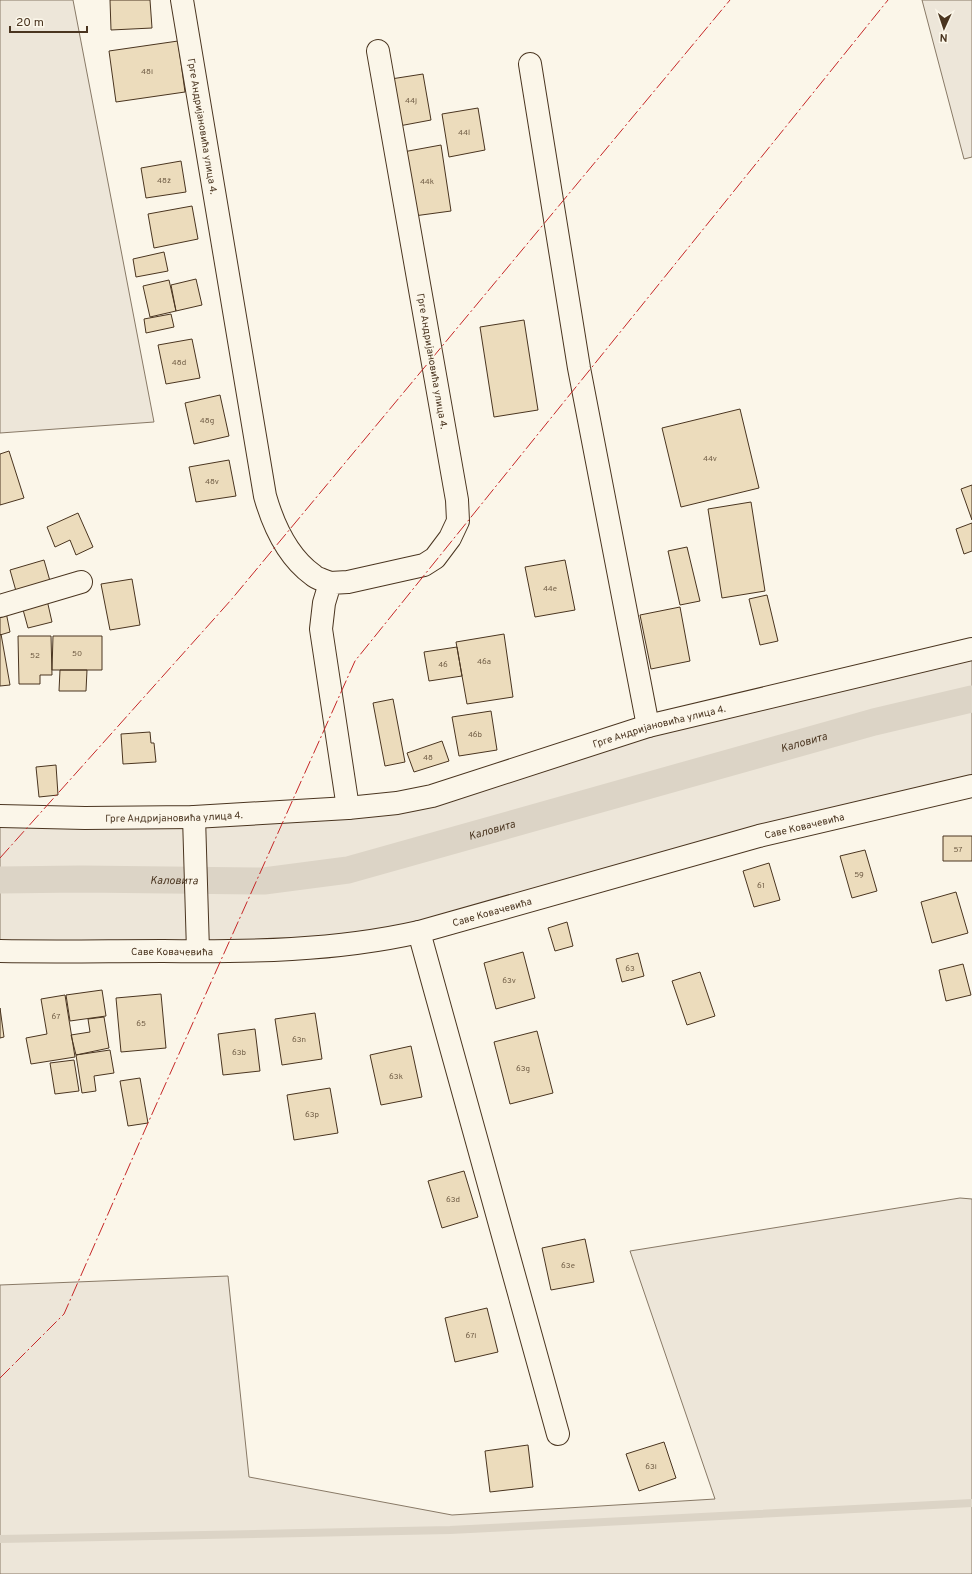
<svg xmlns="http://www.w3.org/2000/svg" width="972" height="1574" viewBox="0 0 972 1574" font-family="Overpass,sans-serif">
<style>
.green{fill:#ede6d9;stroke:#887966}
.lines{fill:none;stroke-linecap:round;stroke-linejoin:round}
.stream{stroke:#dcd4c6;stroke-width:8}
.canal{stroke:#dcd4c6;stroke-width:27}
.building{fill:#ecdcbc;stroke:#4a3520}
.minor-casing{stroke:#4a3520;stroke-width:24}
.minor{stroke:#fbf6e9;stroke-width:22}
.power{stroke:#c62828;stroke-width:1;stroke-dasharray:14 3 2 3;stroke-linecap:butt}
.labels{text-anchor:middle;stroke-width:3;stroke-linejoin:round;paint-order:stroke}
.number-label{font-size:8px;fill:#725f47}
.street-label{font-size:10px;fill:#4a3520;stroke:#fbf6e9}
.water-label{font-size:11px;font-style:italic;fill:#4a3520;stroke:#fbf6e9}
</style>
<rect width="100%" height="100%" fill="#fbf6e9"/>
<path class="green" d="M 0,0 L 73,0 L 154,422 L 0,433 Z
M 922,0 L 972,0 L 972,157 L 964,159 Z
M 972,649 L 972,786 L 387,939 L 0,946 L 0,816 L 348,808 Z
M 960,1198 L 972,1199 L 972,1574 L 0,1574 L 0,1285 L 228,1276 L 249,1477 L 452,1515 L 715,1499 L 630,1251 Z"/>
<g class="lines">
<path class="stream" d="M 0,1539 L 450,1530 L 972,1503"/>
<path class="canal" id="s1" d="M 0,880 L 81,879 L 264,881 L 348,870 L 874,722 L 972,699"/>
</g>
<path class="building" d="M 110,0 L 150,0 L 152,28 L 111,30 Z
M 178,41 L 185,92 L 116,102 L 109,51 Z
M 423,74 L 431,120 L 399,126 L 391,79 Z
M 478,108 L 485,150 L 449,157 L 442,114 Z
M 441,145 L 451,211 L 414,216 L 403,152 Z
M 181,161 L 186,192 L 146,198 L 141,168 Z
M 192,206 L 198,239 L 154,248 L 148,214 Z
M 164,252 L 168,271 L 136,277 L 133,259 Z
M 196,279 L 202,305 L 176,311 L 171,285 Z
M 169,280 L 176,311 L 150,317 L 143,286 Z
M 171,314 L 174,327 L 146,333 L 144,319 Z
M 524,320 L 538,410 L 494,417 L 480,327 Z
M 192,339 L 200,378 L 166,384 L 158,345 Z
M 220,395 L 229,436 L 194,444 L 185,403 Z
M 740,409 L 759,488 L 681,507 L 662,428 Z
M 9,451 L 24,498 L 0,505 L 0,454 Z
M 229,460 L 236,496 L 196,502 L 189,467 Z
M 972,485 L 972,520 L 961,489 Z
M 751,502 L 765,591 L 722,598 L 708,509 Z
M 78,513 L 93,547 L 76,555 L 70,540 L 55,547 L 47,527 Z
M 972,523 L 972,551 L 964,554 L 956,529 Z
M 687,547 L 700,601 L 680,605 L 668,551 Z
M 44,560 L 52,588 L 18,598 L 10,570 Z
M 565,560 L 575,610 L 535,617 L 525,567 Z
M 132,579 L 140,625 L 110,630 L 101,584 Z
M 767,595 L 778,641 L 760,645 L 749,599 Z
M 47,600 L 52,622 L 28,628 L 22,606 Z
M 680,607 L 690,661 L 651,669 L 640,615 Z
M 6,612 L 10,632 L 0,635 L 0,613 Z
M 1,634 L 10,685 L 0,686 L 0,635 Z
M 504,634 L 513,697 L 467,704 L 456,642 Z
M 18,636 L 51,636 L 52,675 L 40,675 L 40,684 L 19,684 Z
M 53,636 L 102,636 L 102,670 L 52,670 Z
M 457,647 L 462,676 L 429,681 L 424,652 Z
M 60,670 L 87,670 L 86,691 L 59,691 Z
M 393,699 L 405,762 L 385,766 L 373,703 Z
M 491,711 L 497,750 L 459,756 L 452,717 Z
M 150,732 L 151,743 L 154,743 L 156,762 L 123,764 L 121,734 Z
M 442,741 L 449,761 L 414,772 L 407,753 Z
M 56,765 L 58,795 L 39,797 L 36,767 Z
M 943,836 L 972,836 L 972,861 L 943,861 Z
M 865,850 L 877,891 L 852,898 L 840,856 Z
M 769,863 L 780,900 L 754,907 L 743,871 Z
M 956,892 L 968,933 L 932,943 L 921,902 Z
M 567,922 L 573,946 L 555,951 L 548,928 Z
M 523,952 L 535,998 L 496,1009 L 484,963 Z
M 638,953 L 644,976 L 622,982 L 616,959 Z
M 963,964 L 971,995 L 946,1001 L 939,970 Z
M 700,972 L 715,1016 L 687,1025 L 672,981 Z
M 102,990 L 106,1016 L 70,1021 L 66,995 Z
M 161,994 L 166,1048 L 121,1052 L 116,998 Z
M 65,995 L 75,1057 L 31,1064 L 26,1038 L 47,1034 L 41,999 Z
M 0,1008 L 4,1037 L 0,1038 Z
M 315,1013 L 322,1059 L 282,1065 L 275,1019 Z
M 104,1017 L 109,1048 L 76,1055 L 71,1035 L 90,1032 L 88,1019 Z
M 255,1029 L 260,1071 L 223,1075 L 218,1034 Z
M 537,1031 L 553,1093 L 510,1104 L 494,1042 Z
M 411,1046 L 422,1097 L 381,1105 L 370,1055 Z
M 110,1050 L 114,1073 L 94,1076 L 96,1091 L 82,1093 L 76,1055 Z
M 74,1060 L 79,1091 L 55,1094 L 50,1063 Z
M 140,1078 L 148,1123 L 128,1126 L 120,1081 Z
M 330,1088 L 338,1133 L 294,1140 L 287,1095 Z
M 464,1171 L 478,1217 L 442,1228 L 428,1181 Z
M 585,1239 L 594,1282 L 551,1290 L 542,1248 Z
M 487,1308 L 498,1352 L 455,1362 L 445,1318 Z
M 664,1442 L 676,1478 L 639,1491 L 626,1454 Z
M 528,1445 L 533,1487 L 490,1492 L 485,1451 Z"/>
<g class="lines">
<defs>
<g id="minor">
<path id="s2" d="M 182,0 L 265,496 C 273,524 288,557 313,575 C 317,579 324,580 330,583"/>
<path d="M 530,64 L 579,368 L 648,726"/>
<path d="M 0,606 L 81,582"/>
<path d="M 348,808 L 321,629 L 324,603 L 330,583 L 348,582 L 406,569 L 424,565 L 435,558 L 450,538 L 458,521 L 457,500 L 378,51"/>
<path id="s3" d="M 0,816 L 85,818 L 194,817 L 348,808 L 397,803 L 432,796 L 648,726 L 972,649"/>
<path d="M 194,817 L 198,951"/>
<path d="M 419,932 L 558,1434"/>
<path id="s4" d="M 0,951 C 54,952 109,951 163,951 C 249,952 335,951 419,932 L 759,836 L 972,786"/>
</g>
</defs>
<use href="#minor" class="minor-casing"/>
<use href="#minor" class="minor"/>
<path class="power" d="M 0,858 L 231,600 L 730,0
M 0,1378 L 64,1314 L 148,1123 L 355,661 L 888,0"/>
</g>
<g class="labels">
<g class="number-label">
<text x="147" y="74">48i</text>
<text x="411" y="103">44j</text>
<text x="464" y="135">44l</text>
<text x="164" y="183">48ž</text>
<text x="427" y="184">44k</text>
<text x="179" y="365">48d</text>
<text x="207" y="423">48g</text>
<text x="710" y="461">44v</text>
<text x="212" y="484">48v</text>
<text x="550" y="591">44e</text>
<text x="77" y="656">50</text>
<text x="35" y="658">52</text>
<text x="484" y="664">46a</text>
<text x="443" y="667">46</text>
<text x="475" y="737">46b</text>
<text x="428" y="760">48</text>
<text x="958" y="852">57</text>
<text x="859" y="877">59</text>
<text x="761" y="888">61</text>
<text x="630" y="971">63</text>
<text x="509" y="983">63v</text>
<text x="56" y="1019">67</text>
<text x="141" y="1026">65</text>
<text x="299" y="1042">63n</text>
<text x="239" y="1055">63b</text>
<text x="523" y="1071">63g</text>
<text x="396" y="1079">63k</text>
<text x="312" y="1117">63p</text>
<text x="453" y="1202">63d</text>
<text x="568" y="1268">63e</text>
<text x="471" y="1338">67i</text>
<text x="651" y="1469">63i</text>
</g>
<g class="street-label">
<text dy="4" stroke="none"><textPath href="#s2" startOffset="128">Грге Андријановића улица 4.</textPath></text>
<text transform="translate(433 361) rotate(80)" y="4">Грге Андријановића улица 4.</text>
<text dy="4" stroke="none"><textPath href="#s3" startOffset="671">Грге Андријановића улица 4.</textPath></text>
<text dy="4" stroke="none"><textPath href="#s3" startOffset="174">Грге Андријановића улица 4.</textPath></text>
<text dy="4" stroke="none"><textPath href="#s4" startOffset="820">Саве Ковачевића</textPath></text>
<text dy="4" stroke="none"><textPath href="#s4" startOffset="496">Саве Ковачевића</textPath></text>
<text dy="4" stroke="none"><textPath href="#s4" startOffset="172">Саве Ковачевића</textPath></text>
</g>
<g class="water-label">
<text dy="4" stroke="none"><textPath href="#s1" startOffset="822">Каловита</textPath></text>
<text dy="4" stroke="none"><textPath href="#s1" startOffset="498">Каловита</textPath></text>
<text dy="4" stroke="none"><textPath href="#s1" startOffset="174">Каловита</textPath></text>
</g>
</g>
<g transform="translate(944 28) rotate(183)" stroke="#fbf6e9" stroke-width="3" paint-order="stroke">
<path d="M0-3L7 15L0 10L-7 15Z" fill="#4a3520"/>
<text y="-6" font-size="11" font-weight="bold" text-anchor="middle" fill="#4a3520">N</text>
</g>
<path d="M10 26v6h77v-6" fill="none" stroke="#4a3520" stroke-width="2"/>
<text x="16" y="26" font-size="12" fill="#4a3520" stroke="#fbf6e9" stroke-width="3" paint-order="stroke">20 m</text>
</svg>
